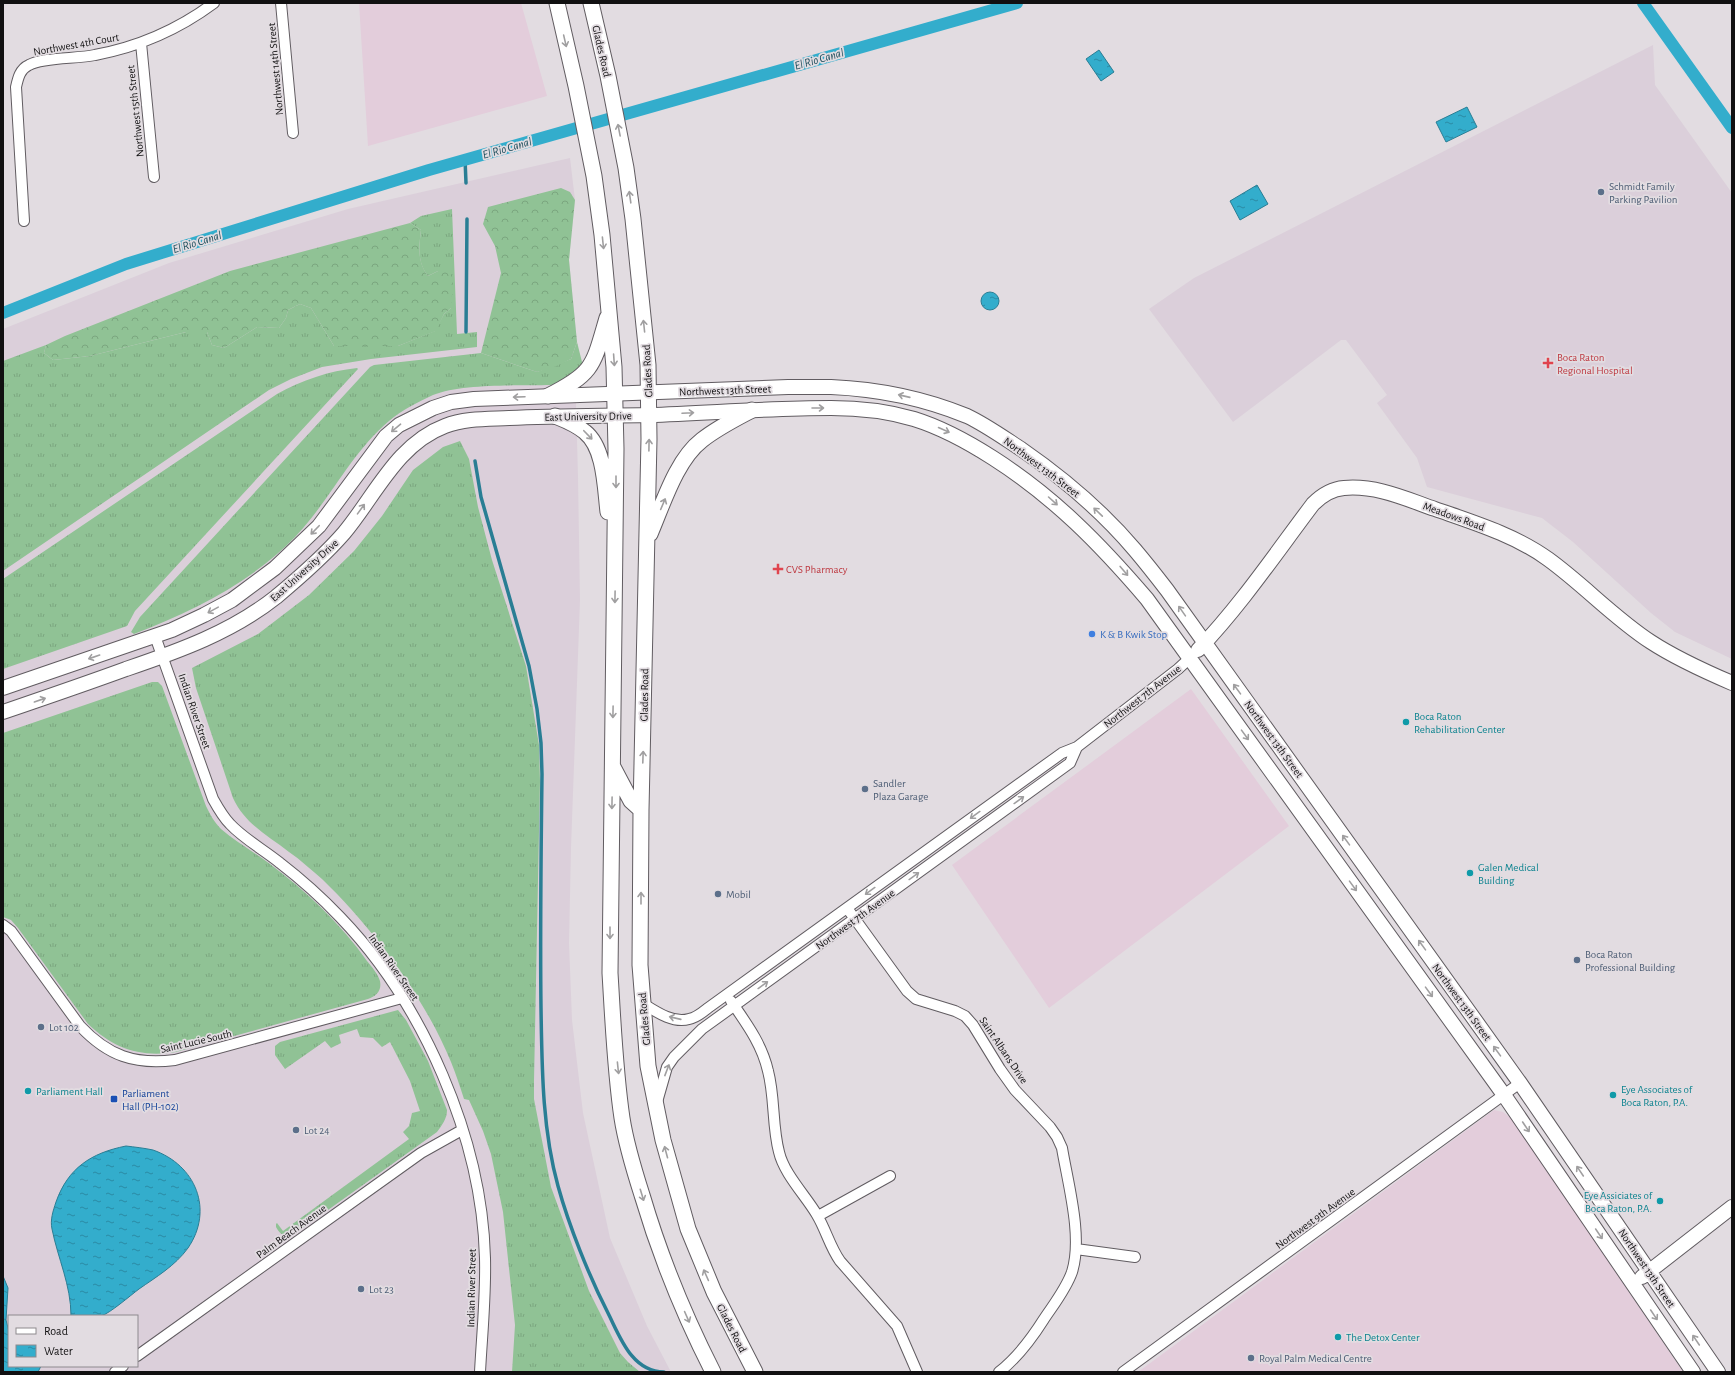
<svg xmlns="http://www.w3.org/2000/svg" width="1735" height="1375" viewBox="0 0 1735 1375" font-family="'Alegreya Sans',sans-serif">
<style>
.commercial{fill:#e3cddb}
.built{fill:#dbcfda;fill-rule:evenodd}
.grass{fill:url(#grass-tufts)}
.forest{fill:url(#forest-crowns)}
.water{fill:url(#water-ripples);stroke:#297e94}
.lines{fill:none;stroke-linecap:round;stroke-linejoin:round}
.stream{stroke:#297e94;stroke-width:3.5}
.canal{stroke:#33adcc;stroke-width:12}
.street-casing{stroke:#615c61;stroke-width:12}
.secondary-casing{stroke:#615c61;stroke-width:16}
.primary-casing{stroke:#615c61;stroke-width:17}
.street{stroke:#fff;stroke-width:10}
.secondary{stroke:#fff;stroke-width:14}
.primary{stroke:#fff;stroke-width:15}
.oneway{stroke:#a09fa0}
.service-dot{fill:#5c6f8a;stroke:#e2dce1;stroke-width:1.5}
.health-dot{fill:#e0444e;stroke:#e2dce1;stroke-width:1.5}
.shop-dot{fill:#3f7fe0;stroke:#e2dce1;stroke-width:1.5}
.culture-dot{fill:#0f9aa8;stroke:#e2dce1;stroke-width:1.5}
.transit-dot{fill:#1a4fb4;stroke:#e2dce1;stroke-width:1.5}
.labels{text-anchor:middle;stroke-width:3.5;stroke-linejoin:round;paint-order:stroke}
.street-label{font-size:11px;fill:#111011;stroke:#e2dce1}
.service-label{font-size:11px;fill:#4e5e75;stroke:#e2dce1;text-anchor:start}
.health-label{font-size:11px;fill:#be3a42;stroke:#e2dce1;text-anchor:start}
.shop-label{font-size:11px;fill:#366cbe;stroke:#e2dce1;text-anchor:start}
.culture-label{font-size:11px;fill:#0d838f;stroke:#e2dce1;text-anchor:start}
.transit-label{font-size:11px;fill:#164399;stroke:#e2dce1;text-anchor:start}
.water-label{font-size:12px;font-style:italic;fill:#1c4d5b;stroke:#e2dce1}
</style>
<defs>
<pattern id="grass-tufts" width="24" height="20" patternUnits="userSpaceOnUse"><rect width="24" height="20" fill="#90c295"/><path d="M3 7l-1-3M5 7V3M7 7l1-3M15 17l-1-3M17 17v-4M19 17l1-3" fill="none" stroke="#7ba67f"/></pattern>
<pattern id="forest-crowns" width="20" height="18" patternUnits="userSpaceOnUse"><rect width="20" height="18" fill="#90c295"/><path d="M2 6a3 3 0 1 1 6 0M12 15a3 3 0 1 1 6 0" fill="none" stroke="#7ba67f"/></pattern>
<pattern id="water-ripples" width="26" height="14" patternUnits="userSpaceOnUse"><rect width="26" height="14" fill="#33adcc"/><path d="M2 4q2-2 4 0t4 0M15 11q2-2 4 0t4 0" fill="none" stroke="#2a8ba4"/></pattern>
</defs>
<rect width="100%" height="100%" fill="#e2dce1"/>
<path class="commercial" d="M 359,3 L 521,3 L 547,96 L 368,146 Z
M 1191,689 L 1289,826 L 1049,1008 L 952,865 Z
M 1494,1110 L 1503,1112 L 1512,1119 L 1683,1372 L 1138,1372 Z"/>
<path class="built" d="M 1653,45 L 1655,85 L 1732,193 L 1732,659 L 1675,632 L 1651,613 L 1573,542 L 1542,518 L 1427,487 L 1417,458 L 1377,403 L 1387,395 L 1346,340 L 1341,340 L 1233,422 L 1149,309 L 1194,278 Z
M 570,158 L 575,200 L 569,260 L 577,342 L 575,368 L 578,477 L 580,600 L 571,848 L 569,943 L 572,1020 L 583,1113 L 610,1238 L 647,1326 L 671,1372 L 3,1372 L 3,329 L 169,263 L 348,209 ZM 9,1316 L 137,1316 L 137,1366 L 9,1366 Z"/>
<path class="grass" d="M 452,209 L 457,334 L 477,332 L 477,347 L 371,359 L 322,367 L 291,379 L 269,390 L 3,571 L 3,361 L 46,345 L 44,353 L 53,360 L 90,356 L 186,332 L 207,332 L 212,345 L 224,348 L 257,327 L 279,328 L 286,318 L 288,310 L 300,304 L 311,308 L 334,346 L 398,346 L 435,331 L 444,314 L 451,308 L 438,271 L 428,276 C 417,262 419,247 421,230 L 410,223 L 421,216 Z
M 577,342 L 583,366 L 565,381 L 551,385 C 518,386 463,383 433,395 C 418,402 402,410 389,421 C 351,453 330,500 296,536 C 251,583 193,611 134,634 L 131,632 L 140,617 L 370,367 L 374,365 L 481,353 L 537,372 L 571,359 Z
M 357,368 L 358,369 L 135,611 L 127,626 L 3,669 L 3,579 L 277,394 C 302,380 329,371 357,368 Z
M 460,441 L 469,459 L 478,507 L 492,560 L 526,666 L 539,745 L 540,781 L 534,1081 L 534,1099 L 551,1187 L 589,1291 L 620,1353 L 628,1362 L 640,1372 L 512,1372 L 515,1325 L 503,1212 L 491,1154 L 483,1131 L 469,1100 L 464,1099 C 460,1087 456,1074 451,1062 C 425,998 372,927 322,879 C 311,870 301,860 289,852 C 267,835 245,824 233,798 L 196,688 L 192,668 L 258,634 L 309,595 L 354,551 L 382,516 L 413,470 L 443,447 Z
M 152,682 L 158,682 L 162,686 L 206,806 C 210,814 214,822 221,829 C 236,842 254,852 270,864 C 306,891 341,924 367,961 C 372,967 378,974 380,981 C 382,991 376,996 368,999 L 176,1052 C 140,1058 113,1048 88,1024 L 18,928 L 11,920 L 3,917 L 3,733 Z
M 398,1010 L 406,1020 L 428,1061 L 447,1110 C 447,1119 442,1125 437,1132 L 293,1235 C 284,1238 280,1234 276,1227 L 276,1224 L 277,1223 L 283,1231 L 409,1139 L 403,1132 L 409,1126 L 412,1113 L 420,1111 L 410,1081 L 390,1042 L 382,1047 L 373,1038 L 360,1037 L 357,1029 L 339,1035 L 341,1043 L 331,1048 L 325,1041 L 285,1069 L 275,1055 L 275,1046 L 280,1042 Z"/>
<path class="forest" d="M 561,188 L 570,192 L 575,200 L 569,260 L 577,342 L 571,359 L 552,368 L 537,372 L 481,353 L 501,273 L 495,246 L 483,224 L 488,207 Z
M 410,223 L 421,230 C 419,247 417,261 428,276 L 438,271 L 449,270 L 453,281 L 451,308 L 444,314 L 436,331 L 398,346 L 334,346 L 311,308 L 300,304 L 288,310 L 286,318 L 279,328 L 257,327 L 224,348 L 212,345 L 207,332 L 186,332 L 90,356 L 53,360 L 44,353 L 46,345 L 65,336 L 230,271 Z"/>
<path class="water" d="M 1099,50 L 1114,72 L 1101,81 L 1086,59 Z
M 1467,107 L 1477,127 L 1446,142 L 1436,122 Z
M 1257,185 L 1268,204 L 1240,220 L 1230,201 Z
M981 301a9 9 0 1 1 18 0a9 9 0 1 1-18 0Z
M 126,1146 C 134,1147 144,1148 153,1150 C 196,1165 214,1210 188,1248 C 175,1266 156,1277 139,1289 C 131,1295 109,1314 101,1316 C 93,1318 80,1316 71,1316 C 71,1285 58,1259 52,1229 C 50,1220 53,1211 56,1202 C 68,1168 91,1153 126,1146 Z
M 3,1276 L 8,1288 L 6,1320 L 9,1332 L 9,1366 L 41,1366 L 38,1372 L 3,1372 Z"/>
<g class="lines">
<path class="stream" d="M 465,159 L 466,183
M 466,332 L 467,219
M 475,461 L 481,497 L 529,666 L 537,709 L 541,743 L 542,774 C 541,852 540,930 541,1008 C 542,1067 542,1128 558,1186 C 569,1226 589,1276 608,1313 C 620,1337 632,1372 664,1372"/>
<path class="canal" d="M 1643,3 L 1732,128
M 3,313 L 126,264 L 429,170 L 1017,3"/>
<defs>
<path id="street" d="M 281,3 L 293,133
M 141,43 L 154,177
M 24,221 L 16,87 C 18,78 20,69 29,65 C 44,57 77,59 95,55 C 138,47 179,29 214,3
M 155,636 L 213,799 C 218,808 223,817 230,824 C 244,839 264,850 280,863 C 302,880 321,897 340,917 C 423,1003 482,1138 485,1258 C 486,1296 482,1334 480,1372
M 847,908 L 907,991 L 916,999 L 955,1011 L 965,1016 L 973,1025 L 1000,1069 L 1015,1090 L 1050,1127 L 1057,1137 L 1062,1148 C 1068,1184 1083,1237 1072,1272 C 1066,1289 1054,1304 1044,1319 C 1032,1338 1017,1358 999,1372
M 3,925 L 11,931 L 80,1026 C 108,1056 135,1065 175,1060 L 402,998
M 731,1001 C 746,1023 762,1044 768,1071 C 775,1097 772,1126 779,1152 C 784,1174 806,1196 817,1215 C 826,1230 830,1247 840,1261 L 897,1326 L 917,1372
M 642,1003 C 655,1011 673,1024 689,1019 C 696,1018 703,1012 708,1008 L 1062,753 L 1077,747 L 1178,669 L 1190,658
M 657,1102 L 667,1067 L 674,1057 L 702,1029 L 1070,763 L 1077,747
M 818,1216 L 890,1176
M 1076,1249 L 1135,1257
M 137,1356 L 421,1153 L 462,1130
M 115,1372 L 123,1366
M 1123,1372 L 1520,1083"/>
<path id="secondary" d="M 1198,650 C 1241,605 1276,553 1313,504 C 1322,495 1331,489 1344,488 C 1376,485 1406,499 1435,509 C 1472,522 1515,535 1548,559 C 1584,585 1614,618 1651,642 C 1677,659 1704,671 1732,683
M 3,688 L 172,630 L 204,615 L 232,600 L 275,568 L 319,526 L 386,436 L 399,425 L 433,408 L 451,402 L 474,399 L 788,387 L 831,387 C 877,389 923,398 967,416 C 986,425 1004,438 1021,449 C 1063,478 1102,511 1135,550 C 1146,563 1157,577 1167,590 L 1520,1083 L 1718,1372
M 3,712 C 44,698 85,684 126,669 C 179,651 232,632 276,597 C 300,577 324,556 344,533 C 375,496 397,444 445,426 C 465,418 488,419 509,418 C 556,416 602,416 649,415 C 710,413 770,408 831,408 C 859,408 887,411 914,419 C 943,428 968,442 993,458 C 1054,497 1100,544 1147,599 L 1504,1095 L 1693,1372
M 1642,1277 L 1732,1207"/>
<path id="primary" d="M 557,3 L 576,86 L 594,176 L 602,235 L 614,367 L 616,449 L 610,973 C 613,1022 615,1071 622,1118 C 626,1144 634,1170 642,1195 C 660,1256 684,1315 713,1372
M 591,3 L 608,76 L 626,168 L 633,219 L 648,365 L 649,439 L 641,810 L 640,965 L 648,1066 L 663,1140 L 688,1229 L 714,1292 L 755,1372
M 548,396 C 594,373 593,366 607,318
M 555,416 C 565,420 576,424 585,432 C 605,448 605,488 608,512
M 650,534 C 663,504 676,460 702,440 C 717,428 735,419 752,410
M 613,767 L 631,801 L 641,810"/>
</defs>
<use href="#street" class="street-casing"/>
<use href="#secondary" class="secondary-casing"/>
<use href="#primary" class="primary-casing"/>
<use href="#street" class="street"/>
<use href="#secondary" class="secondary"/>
<use href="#primary" class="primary"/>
</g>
<defs><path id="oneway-shaft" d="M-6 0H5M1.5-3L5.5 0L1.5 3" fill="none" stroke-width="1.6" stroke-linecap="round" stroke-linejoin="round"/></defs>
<g class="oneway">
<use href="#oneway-shaft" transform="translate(565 41) rotate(77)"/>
<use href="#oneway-shaft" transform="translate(619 130) rotate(-101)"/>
<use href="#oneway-shaft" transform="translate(630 197) rotate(-98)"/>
<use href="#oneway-shaft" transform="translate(603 243) rotate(84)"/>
<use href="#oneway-shaft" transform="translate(644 326) rotate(-96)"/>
<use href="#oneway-shaft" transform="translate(614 360) rotate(86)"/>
<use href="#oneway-shaft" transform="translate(904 396) rotate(-167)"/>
<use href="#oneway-shaft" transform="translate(519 397) rotate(178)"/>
<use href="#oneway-shaft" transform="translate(818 408)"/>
<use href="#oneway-shaft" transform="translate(688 413) rotate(-3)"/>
<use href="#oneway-shaft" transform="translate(396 428) rotate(140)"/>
<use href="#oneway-shaft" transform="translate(944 430) rotate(24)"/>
<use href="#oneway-shaft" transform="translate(588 435) rotate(46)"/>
<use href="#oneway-shaft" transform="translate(649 445) rotate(-89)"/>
<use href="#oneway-shaft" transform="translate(616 482) rotate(90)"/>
<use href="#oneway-shaft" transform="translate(1053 501) rotate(42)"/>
<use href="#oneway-shaft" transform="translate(663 504) rotate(-67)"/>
<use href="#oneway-shaft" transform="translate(361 509) rotate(-54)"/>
<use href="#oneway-shaft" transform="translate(1098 512) rotate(-136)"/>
<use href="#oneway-shaft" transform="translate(315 530) rotate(134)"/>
<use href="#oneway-shaft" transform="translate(1124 571) rotate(50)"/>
<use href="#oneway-shaft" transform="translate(615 597) rotate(91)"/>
<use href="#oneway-shaft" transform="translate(213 610) rotate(151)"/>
<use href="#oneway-shaft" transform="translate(1182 611) rotate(-125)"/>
<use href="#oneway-shaft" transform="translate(94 657) rotate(161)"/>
<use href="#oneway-shaft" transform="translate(1237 689) rotate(-126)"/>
<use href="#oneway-shaft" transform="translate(40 700) rotate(-19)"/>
<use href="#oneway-shaft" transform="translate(613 712) rotate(91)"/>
<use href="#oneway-shaft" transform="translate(1245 735) rotate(54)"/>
<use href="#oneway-shaft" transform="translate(643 757) rotate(-88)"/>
<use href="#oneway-shaft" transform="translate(1019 800) rotate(-36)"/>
<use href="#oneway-shaft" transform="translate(612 803) rotate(91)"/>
<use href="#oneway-shaft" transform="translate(975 815) rotate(144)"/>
<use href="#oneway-shaft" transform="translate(1346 840) rotate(-126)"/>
<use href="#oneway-shaft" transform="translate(914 876) rotate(-36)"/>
<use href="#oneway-shaft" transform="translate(1353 886) rotate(54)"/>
<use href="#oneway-shaft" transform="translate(870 891) rotate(144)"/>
<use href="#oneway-shaft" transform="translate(641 898) rotate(-90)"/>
<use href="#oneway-shaft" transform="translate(610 933) rotate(90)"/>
<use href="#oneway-shaft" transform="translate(1422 945) rotate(-126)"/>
<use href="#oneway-shaft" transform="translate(763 985) rotate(-36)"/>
<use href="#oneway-shaft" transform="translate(1429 992) rotate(54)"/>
<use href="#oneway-shaft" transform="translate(675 1018) rotate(-167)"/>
<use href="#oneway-shaft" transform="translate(1497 1051) rotate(-126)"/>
<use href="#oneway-shaft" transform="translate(618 1068) rotate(84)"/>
<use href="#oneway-shaft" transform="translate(667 1070) rotate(-69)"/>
<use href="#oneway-shaft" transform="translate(1526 1127) rotate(56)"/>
<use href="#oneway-shaft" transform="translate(666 1152) rotate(-105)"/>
<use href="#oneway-shaft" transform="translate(1580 1171) rotate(-124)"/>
<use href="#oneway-shaft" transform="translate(642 1195) rotate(73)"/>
<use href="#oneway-shaft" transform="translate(1599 1234) rotate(56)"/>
<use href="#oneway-shaft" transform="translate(706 1275) rotate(-114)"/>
<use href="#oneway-shaft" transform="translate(1654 1315) rotate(56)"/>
<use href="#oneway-shaft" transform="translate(687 1317) rotate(66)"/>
<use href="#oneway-shaft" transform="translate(1696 1340) rotate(-124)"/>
</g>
<g class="service-dot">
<circle cx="1601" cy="192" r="4"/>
<circle cx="865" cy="789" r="4"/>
<circle cx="718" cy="894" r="4"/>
<circle cx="1577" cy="960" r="4"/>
<circle cx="41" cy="1027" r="4"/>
<circle cx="296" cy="1130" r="4"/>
<circle cx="361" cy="1289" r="4"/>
<circle cx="1251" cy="1358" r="4"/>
</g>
<g class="health-dot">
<path d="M1546 357h4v4h4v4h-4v4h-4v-4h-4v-4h4z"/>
<path d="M776 563h4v4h4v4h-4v4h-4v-4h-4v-4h4z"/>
</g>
<circle class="shop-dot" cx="1092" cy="634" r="4"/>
<g class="culture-dot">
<circle cx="1406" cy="722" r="4"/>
<circle cx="1470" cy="873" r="4"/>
<circle cx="28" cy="1091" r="4"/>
<circle cx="1613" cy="1095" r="4"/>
<circle cx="1660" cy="1201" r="4"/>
<circle cx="1338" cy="1337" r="4"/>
</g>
<rect class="transit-dot" x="110" y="1095" width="8" height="8" rx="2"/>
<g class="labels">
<g class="street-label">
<text transform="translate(76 44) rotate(-10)" y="4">Northwest 4th Court</text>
<text transform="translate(602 51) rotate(77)" y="4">Glades Road</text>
<text transform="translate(275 69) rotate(-95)" y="4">Northwest 14th Street</text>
<text transform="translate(135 111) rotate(-96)" y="4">Northwest 15th Street</text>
<text transform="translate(647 371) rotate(-93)" y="4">Glades Road</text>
<text transform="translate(725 390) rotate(-2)" y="4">Northwest 13th Street</text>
<text transform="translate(588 416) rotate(-1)" y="4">East University Drive</text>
<text transform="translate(1042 467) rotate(37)" y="4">Northwest 13th Street</text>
<text transform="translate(1454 516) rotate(20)" y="4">Meadows Road</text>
<text transform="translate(304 570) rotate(-42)" y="4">East University Drive</text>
<text transform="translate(644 695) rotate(-89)" y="4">Glades Road</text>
<text transform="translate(1142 696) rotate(-38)" y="4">Northwest 7th Avenue</text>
<text transform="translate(195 711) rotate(71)" y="4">Indian River Street</text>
<text transform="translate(1274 739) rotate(54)" y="4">Northwest 13th Street</text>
<text transform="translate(855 919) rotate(-36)" y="4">Northwest 7th Avenue</text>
<text transform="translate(394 967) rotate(55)" y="4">Indian River Street</text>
<text transform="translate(1462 1002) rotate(54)" y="4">Northwest 13th Street</text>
<text transform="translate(644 1019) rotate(-95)" y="4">Glades Road</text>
<text transform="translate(196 1041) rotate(-13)" y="4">Saint Lucie South</text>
<text transform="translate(1004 1050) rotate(56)" y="4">Saint Albans Drive</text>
<text transform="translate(1315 1218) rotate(-36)" y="4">Northwest 9th Avenue</text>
<text transform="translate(291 1231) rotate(-36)" y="4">Palm Beach Avenue</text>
<text transform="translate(1647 1268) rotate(56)" y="4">Northwest 13th Street</text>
<text transform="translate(471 1288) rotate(-89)" y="4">Indian River Street</text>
<text transform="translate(732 1328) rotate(63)" y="4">Glades Road</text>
</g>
<g class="service-label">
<text x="1609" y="190">Schmidt Family<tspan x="1609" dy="13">Parking Pavilion</tspan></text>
<text x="873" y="787">Sandler<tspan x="873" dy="13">Plaza Garage</tspan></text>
<text x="726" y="898">Mobil</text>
<text x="1585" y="958">Boca Raton<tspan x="1585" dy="13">Professional Building</tspan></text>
<text x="49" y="1031">Lot 102</text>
<text x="304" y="1134">Lot 24</text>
<text x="369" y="1293">Lot 23</text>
<text x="1259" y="1362">Royal Palm Medical Centre</text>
</g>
<g class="health-label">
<text x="1557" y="361">Boca Raton<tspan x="1557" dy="13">Regional Hospital</tspan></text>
<text x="786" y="573">CVS Pharmacy</text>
</g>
<g class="shop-label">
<text x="1100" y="638">K &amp; B Kwik Stop</text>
</g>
<g class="culture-label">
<text x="1414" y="720">Boca Raton<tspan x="1414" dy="13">Rehabilitation Center</tspan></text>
<text x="1478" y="871">Galen Medical<tspan x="1478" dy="13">Building</tspan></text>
<text x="1621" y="1093">Eye Associates of<tspan x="1621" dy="13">Boca Raton, P.A.</tspan></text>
<text x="36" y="1095">Parliament Hall</text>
<text x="1652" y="1199" text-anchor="end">Eye Assiciates of<tspan x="1652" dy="13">Boca Raton, P.A.</tspan></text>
<text x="1346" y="1341">The Detox Center</text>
</g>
<g class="transit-label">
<text x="122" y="1097">Parliament<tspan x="122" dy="13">Hall (PH-102)</tspan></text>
</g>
<g class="water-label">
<text transform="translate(819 59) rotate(-16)" y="4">El Rio Canal</text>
<text transform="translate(507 148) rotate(-16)" y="4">El Rio Canal</text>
<text transform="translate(197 242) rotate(-17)" y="4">El Rio Canal</text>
</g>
</g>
<rect width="1735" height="1375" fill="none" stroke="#111011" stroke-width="8"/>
<rect x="8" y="1315" width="130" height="52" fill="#e2dce1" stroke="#8e8a8e"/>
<rect x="16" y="1328" width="20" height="6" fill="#ffffff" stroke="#8e8a8e"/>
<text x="44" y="1335" font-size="12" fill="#111011">Road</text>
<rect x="16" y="1345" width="20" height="12" fill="url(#water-ripples)" stroke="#8e8a8e"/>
<text x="44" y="1355" font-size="12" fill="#111011">Water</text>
</svg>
